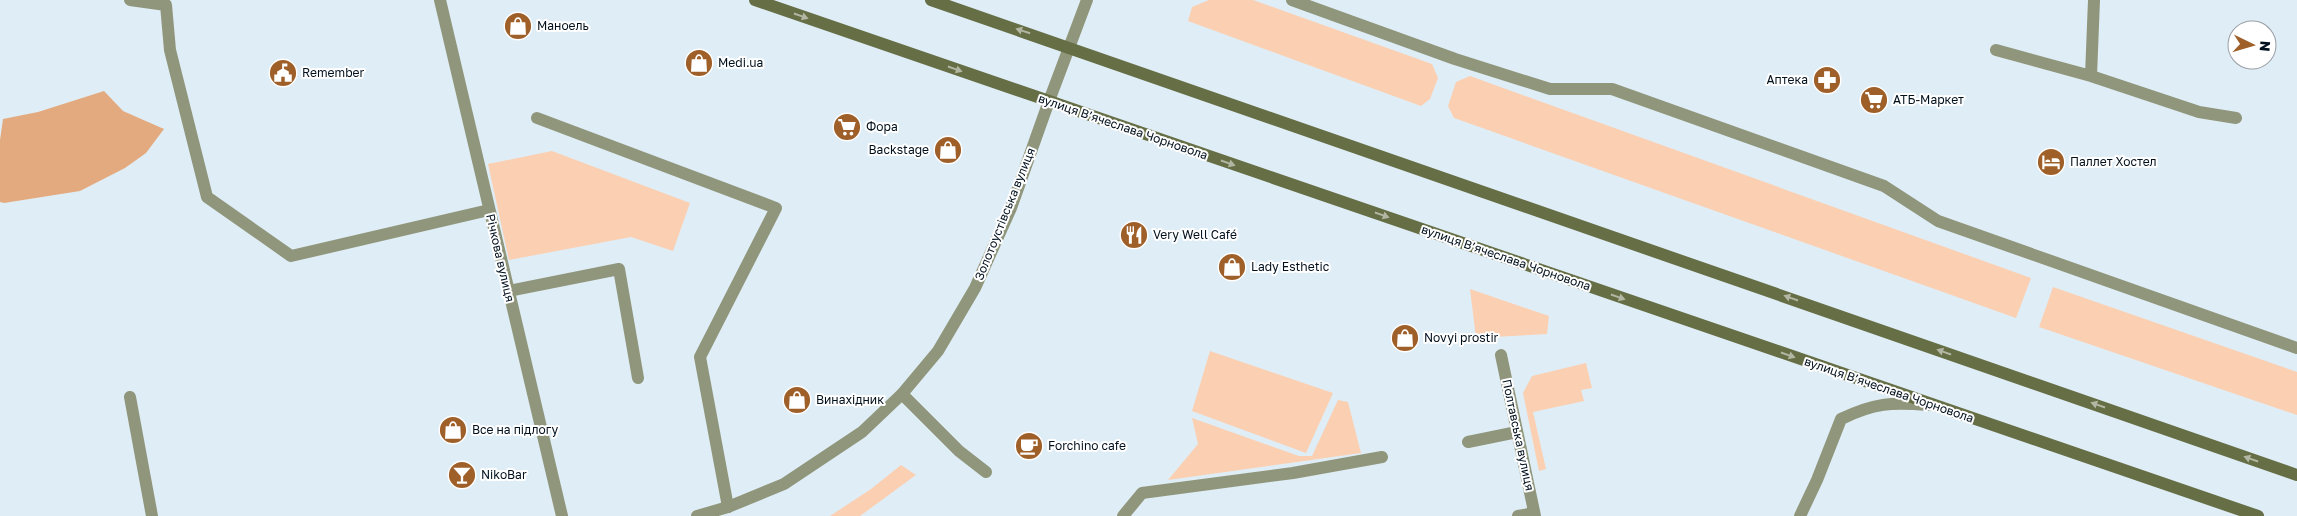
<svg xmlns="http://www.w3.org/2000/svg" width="2297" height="516" viewBox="0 0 2297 516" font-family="'Golos Text',sans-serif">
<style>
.green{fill:#fbd0b2}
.forest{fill:#e4aa7f}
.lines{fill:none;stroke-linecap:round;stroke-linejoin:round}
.service{stroke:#90967b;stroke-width:12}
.minor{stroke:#90967b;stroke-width:12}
.tertiary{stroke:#90967b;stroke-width:12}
.secondary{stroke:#666e45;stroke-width:12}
.oneway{fill:#b2b6a2}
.labels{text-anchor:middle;stroke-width:4;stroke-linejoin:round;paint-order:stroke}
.poi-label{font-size:12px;fill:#00101d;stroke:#fff;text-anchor:start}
.street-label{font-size:12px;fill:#00101d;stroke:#fff}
</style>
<rect width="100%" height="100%" fill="#dfedf6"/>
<path class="green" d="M 1209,0 L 1253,0 L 1432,64 L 1438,78 L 1430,99 L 1421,106 L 1188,21 L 1192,7 Z
M 1470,76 L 2031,278 L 2016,318 L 1454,118 L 1448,106 L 1456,82 Z
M 552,151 L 690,203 L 673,251 L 631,237 L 509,260 L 488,164 Z
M 2053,287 L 2297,372 L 2297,415 L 2039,327 Z
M 1470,289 L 1549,316 L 1547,334 L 1476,338 Z
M 1210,351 L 1333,393 L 1306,453 L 1192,411 Z
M 1586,363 L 1592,388 L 1581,390 L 1584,401 L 1533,412 L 1546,469 L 1539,471 L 1523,393 L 1532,376 Z
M 1338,400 L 1348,402 L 1361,453 L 1168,480 L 1198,444 L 1192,418 L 1299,456 L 1312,456 Z
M 901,465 L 916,475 L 860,516 L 830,516 L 871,489 Z"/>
<path class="forest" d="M 104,91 L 123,111 L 164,129 L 146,153 L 125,168 L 80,191 L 4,203 L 0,202 L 0,140 L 3,119 L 38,112 Z"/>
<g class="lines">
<path class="service" d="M 130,0 L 166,5 L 170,50 L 207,197 L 291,256 L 489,210
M 1292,0 L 1455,59 L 1550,89 L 1612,89 L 1884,186 L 1938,221 L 2297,348
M 1996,50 L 2091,76 L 2199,112 L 2236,118
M 2091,76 L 2094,0
M 537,118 L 776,208 L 700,357 L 728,507
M 508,291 L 619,269 L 638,378
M 902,394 L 959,451 L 986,472
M 130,397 L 152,516
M 1468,442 L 1517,432
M 1123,516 L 1142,493 L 1293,473 L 1382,457
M 1518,516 L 1534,513
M 1800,516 L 1817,480 L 1841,419 C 1874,403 1891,402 1928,405"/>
<path class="minor" d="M 440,0 L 562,516
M 1501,355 L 1535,516
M 697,516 L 728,507 L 784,484 L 862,432 L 902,394 L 938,351 L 975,288 L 1011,208 L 1049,101"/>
<path class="tertiary" d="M 1049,101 L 1087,0"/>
<path class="secondary" d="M 755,0 L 2258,516
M 931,0 L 2297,475"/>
</g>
<defs><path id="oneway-solid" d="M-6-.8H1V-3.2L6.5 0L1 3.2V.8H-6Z" transform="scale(1.25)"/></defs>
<g class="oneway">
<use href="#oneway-solid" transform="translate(801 16) rotate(19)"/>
<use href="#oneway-solid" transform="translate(1023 31) rotate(-162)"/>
<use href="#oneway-solid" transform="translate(955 69) rotate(19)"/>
<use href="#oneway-solid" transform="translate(1228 163) rotate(19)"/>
<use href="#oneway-solid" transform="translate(1382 215) rotate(19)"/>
<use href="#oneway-solid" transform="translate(1618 297) rotate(19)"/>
<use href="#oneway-solid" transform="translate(1791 298) rotate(-161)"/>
<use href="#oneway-solid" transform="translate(1944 352) rotate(-161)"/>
<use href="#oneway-solid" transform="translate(1788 355) rotate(19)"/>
<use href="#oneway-solid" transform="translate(2098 405) rotate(-161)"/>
<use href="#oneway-solid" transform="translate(2251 459) rotate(-161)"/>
</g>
<defs>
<symbol id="shop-disc" viewBox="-11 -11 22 22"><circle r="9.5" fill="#9f5f29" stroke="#fff"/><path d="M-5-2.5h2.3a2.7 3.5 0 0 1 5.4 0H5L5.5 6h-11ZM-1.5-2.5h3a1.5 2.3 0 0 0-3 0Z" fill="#fff"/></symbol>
<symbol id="civic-disc" viewBox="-11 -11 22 22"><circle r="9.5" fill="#9f5f29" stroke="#fff"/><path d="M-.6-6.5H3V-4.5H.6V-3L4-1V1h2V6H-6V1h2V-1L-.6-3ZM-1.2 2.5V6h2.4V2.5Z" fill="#fff"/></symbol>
<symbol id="pharmacy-disc" viewBox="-11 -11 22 22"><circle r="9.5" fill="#9f5f29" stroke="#fff"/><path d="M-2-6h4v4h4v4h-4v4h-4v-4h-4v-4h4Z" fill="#fff"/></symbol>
<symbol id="supermarket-disc" viewBox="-11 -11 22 22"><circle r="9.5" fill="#9f5f29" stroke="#fff"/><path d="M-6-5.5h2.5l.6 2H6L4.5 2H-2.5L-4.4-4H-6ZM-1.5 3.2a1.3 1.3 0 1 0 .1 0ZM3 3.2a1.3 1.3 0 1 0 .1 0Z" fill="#fff"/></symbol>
<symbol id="hotel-disc" viewBox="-11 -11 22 22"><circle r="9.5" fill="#9f5f29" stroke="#fff"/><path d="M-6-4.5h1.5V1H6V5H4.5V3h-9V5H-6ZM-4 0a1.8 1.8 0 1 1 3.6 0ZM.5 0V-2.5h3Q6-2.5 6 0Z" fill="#fff"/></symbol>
<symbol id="restaurant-disc" viewBox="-11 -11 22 22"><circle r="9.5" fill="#9f5f29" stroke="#fff"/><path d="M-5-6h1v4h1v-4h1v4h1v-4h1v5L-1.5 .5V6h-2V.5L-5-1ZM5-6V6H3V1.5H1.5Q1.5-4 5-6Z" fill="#fff"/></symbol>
<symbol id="cafe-disc" viewBox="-11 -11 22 22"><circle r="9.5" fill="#9f5f29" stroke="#fff"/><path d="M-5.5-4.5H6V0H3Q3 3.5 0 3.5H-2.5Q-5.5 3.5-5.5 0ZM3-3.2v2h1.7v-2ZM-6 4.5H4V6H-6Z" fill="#fff"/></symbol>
<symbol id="bar-disc" viewBox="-11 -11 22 22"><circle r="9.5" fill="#9f5f29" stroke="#fff"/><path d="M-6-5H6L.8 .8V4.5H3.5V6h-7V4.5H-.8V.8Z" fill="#fff"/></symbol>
</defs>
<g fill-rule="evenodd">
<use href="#shop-disc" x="502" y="10" width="32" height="32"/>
<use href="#shop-disc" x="683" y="47" width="32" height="32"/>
<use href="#civic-disc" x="267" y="57" width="32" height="32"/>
<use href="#pharmacy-disc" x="1811" y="64" width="32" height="32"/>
<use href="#supermarket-disc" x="1858" y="84" width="32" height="32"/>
<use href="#supermarket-disc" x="831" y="111" width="32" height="32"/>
<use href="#shop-disc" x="932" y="134" width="32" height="32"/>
<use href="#hotel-disc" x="2035" y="146" width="32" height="32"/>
<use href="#restaurant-disc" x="1118" y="219" width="32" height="32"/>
<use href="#shop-disc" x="1216" y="251" width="32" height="32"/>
<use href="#shop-disc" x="1389" y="322" width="32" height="32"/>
<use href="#shop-disc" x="781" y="384" width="32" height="32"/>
<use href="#shop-disc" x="437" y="414" width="32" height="32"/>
<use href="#cafe-disc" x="1013" y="430" width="32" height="32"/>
<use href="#bar-disc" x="446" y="459" width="32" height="32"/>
</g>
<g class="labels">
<g class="poi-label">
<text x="537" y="30">Маноель</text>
<text x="718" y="67">Medi.ua</text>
<text x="302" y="77">Remember</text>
<text x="1808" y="84" text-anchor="end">Аптека</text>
<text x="1893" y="104">АТБ-Маркет</text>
<text x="866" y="131">Фора</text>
<text x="929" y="154" text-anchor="end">Backstage</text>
<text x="2070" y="166">Паллет Хостел</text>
<text x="1153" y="239">Very Well Café</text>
<text x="1251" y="271">Lady Esthetic</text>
<text x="1424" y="342">Novyi prostir</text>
<text x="816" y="404">Винахідник</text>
<text x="472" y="434">Все на підлогу</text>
<text x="1048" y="450">Forchino cafe</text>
<text x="481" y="479">NikoBar</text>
</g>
<g class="street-label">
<text transform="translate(1123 127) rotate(19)" y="4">вулиця Вʼячеслава Чорновола</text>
<text transform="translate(1005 214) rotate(-68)" y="4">Золотоустівська вулиця</text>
<text transform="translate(500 258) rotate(77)" y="4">Річкова вулиця</text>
<text transform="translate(1506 258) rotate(19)" y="4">вулиця Вʼячеслава Чорновола</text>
<text transform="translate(1889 390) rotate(19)" y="4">вулиця Вʼячеслава Чорновола</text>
<text transform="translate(1518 435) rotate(78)" y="4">Полтавська вулиця</text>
</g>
</g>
<g transform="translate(2252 45) rotate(95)"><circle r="24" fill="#ffffff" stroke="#999fa5"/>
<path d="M0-4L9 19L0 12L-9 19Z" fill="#9f5f29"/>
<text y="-8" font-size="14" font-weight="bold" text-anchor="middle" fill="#00101d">N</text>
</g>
</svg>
